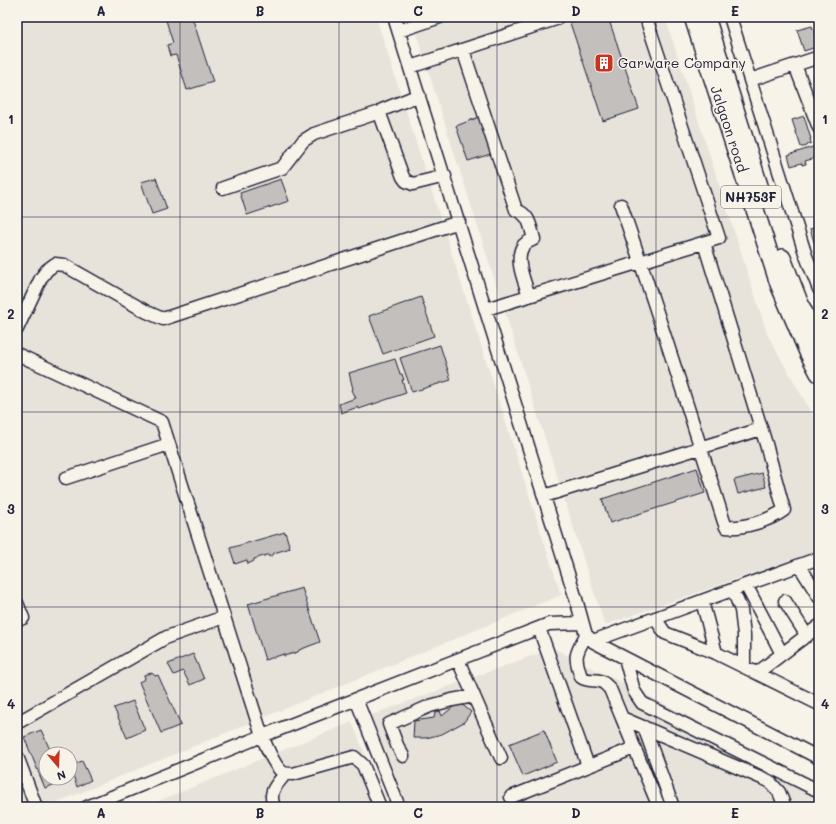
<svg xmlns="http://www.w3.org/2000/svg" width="836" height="824" viewBox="0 0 836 824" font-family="Mali,sans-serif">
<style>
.built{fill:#e7e3db;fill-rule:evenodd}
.building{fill:#c2bfbd;stroke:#22223b}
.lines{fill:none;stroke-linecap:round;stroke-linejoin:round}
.minor-casing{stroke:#22223b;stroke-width:15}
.highway-casing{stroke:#22223b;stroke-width:20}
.minor{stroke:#f7f3e8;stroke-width:12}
.highway{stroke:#f7f3e8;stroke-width:17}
.grid{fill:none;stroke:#22223b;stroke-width:1;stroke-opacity:0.55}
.labels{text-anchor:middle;stroke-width:3;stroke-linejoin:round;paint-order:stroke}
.shield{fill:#f7f3e8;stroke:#62616f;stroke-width:1}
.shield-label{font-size:13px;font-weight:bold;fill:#22223b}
.poi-label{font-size:14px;fill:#22223b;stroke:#f7f3e8;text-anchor:start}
.street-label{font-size:14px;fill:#22223b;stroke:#f7f3e8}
.neatline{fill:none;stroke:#22223b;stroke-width:1.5}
.grid-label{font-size:13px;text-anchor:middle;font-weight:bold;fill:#22223b}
</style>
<rect width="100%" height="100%" fill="#f7f3e8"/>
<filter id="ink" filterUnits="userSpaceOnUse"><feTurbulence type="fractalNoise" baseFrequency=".025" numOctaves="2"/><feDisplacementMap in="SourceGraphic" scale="8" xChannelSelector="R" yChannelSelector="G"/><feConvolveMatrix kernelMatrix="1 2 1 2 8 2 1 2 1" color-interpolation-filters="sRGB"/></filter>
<g filter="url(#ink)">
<path class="built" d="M 17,17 L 376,17 L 561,595 L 46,807 L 17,807 ZM 46,754 L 70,754 L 70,778 L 46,778 Z
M 411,17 L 665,17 L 768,336 L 819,426 L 819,550 L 605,625 L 591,583 Z
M 553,648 L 819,782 L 819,807 L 407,807 L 371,715 Z
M 352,722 L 387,807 L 144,807 Z"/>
<path class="building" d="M 165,17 L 192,17 L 213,82 L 187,90 L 176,55 L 170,56 L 167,45 L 173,43 Z
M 568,17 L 608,17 L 639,109 L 603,121 Z
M 812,26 L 819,46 L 804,51 L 797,30 Z
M 804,116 L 811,139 L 810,139 L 811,143 L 807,145 L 807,146 L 803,147 L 801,147 L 792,120 Z
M 479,117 L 491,154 L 468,161 L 456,126 Z
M 816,146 L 819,157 L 805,161 L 806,164 L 802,165 L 802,163 L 791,166 L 788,155 Z
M 156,178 L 167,209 L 152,214 L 141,182 Z
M 281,179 L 289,201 L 247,215 L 240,193 Z
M 819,226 L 819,240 L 814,242 L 810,229 Z
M 819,248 L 819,259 L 816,249 Z
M 421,297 L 434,336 L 383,354 L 369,316 Z
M 440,345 L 451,380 L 412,392 L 400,358 Z
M 395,359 L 400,374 L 402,374 L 404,380 L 402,380 L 406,393 L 359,409 L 358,407 L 341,413 L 339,404 L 356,398 L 352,390 L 353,389 L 349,373 Z
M 697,468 L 705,493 L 610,523 L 602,499 Z
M 762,473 L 766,487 L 738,494 L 734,480 Z
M 285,532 L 290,548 L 274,553 L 273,555 L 269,557 L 269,555 L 267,555 L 254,559 L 254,561 L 248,564 L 247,560 L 235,564 L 230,548 Z
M 302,588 L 320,642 L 299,650 L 298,652 L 284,656 L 284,654 L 265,660 L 248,604 Z
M 193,654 L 204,679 L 190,685 L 183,671 L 174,675 L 168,664 Z
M 152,673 L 155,676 L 158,675 L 181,725 L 161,733 L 139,682 L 145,679 L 144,675 Z
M 133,701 L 145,730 L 127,738 L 114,708 Z
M 459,702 L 471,712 L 464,722 L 442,734 L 426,738 L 413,738 L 414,721 L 434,718 L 435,713 L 440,711 L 442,716 Z
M 41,730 L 52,754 L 46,754 L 46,778 L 62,778 L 64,781 L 45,788 L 24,737 Z
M 544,730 L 557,762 L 523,776 L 509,744 Z
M 82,761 L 91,780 L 77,787 L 70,766 Z"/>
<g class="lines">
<defs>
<path id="minor" d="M 394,17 L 576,599 L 586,635 L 594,642 L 819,758
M 730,17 L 806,256 L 819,289
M 399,31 L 440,17
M 463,50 L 516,210 C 530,215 530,226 534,239 C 530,241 525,243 523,246 C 514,260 525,282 529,296
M 795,65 L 819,128
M 410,67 L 556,19
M 750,80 L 819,57
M 419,95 L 382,110 L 380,112 L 380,114 L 403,177 L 406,181 L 413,184 L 445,176
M 223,188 L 282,168 L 303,141 L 314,134 L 380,112
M 621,205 C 657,310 691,416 724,522 L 726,527 C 742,529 771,520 784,510 L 766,444 L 704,243
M 486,309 L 719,238 L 648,24
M 17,329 L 41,278 L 47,270 L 55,264 L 64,265 L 147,312 L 163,319 L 459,222
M 17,354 L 162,422 L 262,736 C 266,745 275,769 284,773 C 287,774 290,774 293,774 L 354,757 L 363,765 L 380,807
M 66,478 L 169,444
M 544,496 L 761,429
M 799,565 L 819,597
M 746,585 L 782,654
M 733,590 L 741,610 L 744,635 L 744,667
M 702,601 L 716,653
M 785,601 L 807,636
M 17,603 L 23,618 L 17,620
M 655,618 L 665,633 L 716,653 L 819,704
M 539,628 L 588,766
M 586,635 C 575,655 574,656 581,677 C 587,682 593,679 600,681 C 604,682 607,686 610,689 L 622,718 L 769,781 L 779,792 L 785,807
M 593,641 L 819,558
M 625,658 L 634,691 L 642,703 L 819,791
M 458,660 L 501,758
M 757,673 L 819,626
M 356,699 L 399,807
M 622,718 L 659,807
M 17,723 L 167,637 L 224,617
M 644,727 L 673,807
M 17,756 L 36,807
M 403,756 L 397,745 L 389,724 L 430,706 L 452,700 L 474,696
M 511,797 L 634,748
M 87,807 L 262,736 L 549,624 L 582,623
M 274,807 C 268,791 276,786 285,774"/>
<path id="highway" d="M 693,17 L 779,284 L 808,352 L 819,373
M 706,17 L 761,192
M 782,258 L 799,302 L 819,346"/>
</defs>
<use href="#minor" class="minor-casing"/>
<use href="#highway" class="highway-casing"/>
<use href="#minor" class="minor"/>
<use href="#highway" class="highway"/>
</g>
</g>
<path class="grid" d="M 180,17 L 180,807M 339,17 L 339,807M 497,17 L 497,807M 656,17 L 656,807M 17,217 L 819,217M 17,412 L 819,412M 17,607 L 819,607"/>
<defs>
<symbol id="building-square" viewBox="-11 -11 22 22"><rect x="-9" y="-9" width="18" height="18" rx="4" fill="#c8321e" stroke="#f7f3e8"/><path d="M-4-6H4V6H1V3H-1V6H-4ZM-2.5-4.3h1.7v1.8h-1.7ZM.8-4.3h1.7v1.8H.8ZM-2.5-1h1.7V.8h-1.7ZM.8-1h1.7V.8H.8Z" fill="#fff"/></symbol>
</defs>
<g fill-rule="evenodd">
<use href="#building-square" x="593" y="52" width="22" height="22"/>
</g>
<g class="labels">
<rect class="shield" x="721" y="186" width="60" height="22" rx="3"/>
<g class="shield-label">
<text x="751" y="202">NH753F</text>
</g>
<g class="poi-label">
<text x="618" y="68">Garware Company</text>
</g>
<g class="street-label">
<text transform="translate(729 129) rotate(72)" y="5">Jalgaon road</text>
</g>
</g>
<rect width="836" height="824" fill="none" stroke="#f7f3e8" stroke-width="44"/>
<g transform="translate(58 766) rotate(161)"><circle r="19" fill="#f7f3e8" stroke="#a29fa3"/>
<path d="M0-3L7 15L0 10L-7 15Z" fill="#c8321e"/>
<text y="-6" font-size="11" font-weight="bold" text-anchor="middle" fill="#22223b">N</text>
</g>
<rect x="22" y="22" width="792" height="780" class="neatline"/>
<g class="grid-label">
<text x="101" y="16">A</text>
<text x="260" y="16">B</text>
<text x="418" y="16">C</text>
<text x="576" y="16">D</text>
<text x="735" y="16">E</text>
<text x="11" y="124">1</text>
<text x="825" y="124">1</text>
<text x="11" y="319">2</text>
<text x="825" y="319">2</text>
<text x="11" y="514">3</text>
<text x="825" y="514">3</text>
<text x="11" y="709">4</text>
<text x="825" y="709">4</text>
<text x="101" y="818">A</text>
<text x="260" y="818">B</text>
<text x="418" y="818">C</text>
<text x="576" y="818">D</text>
<text x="735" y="818">E</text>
</g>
</svg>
